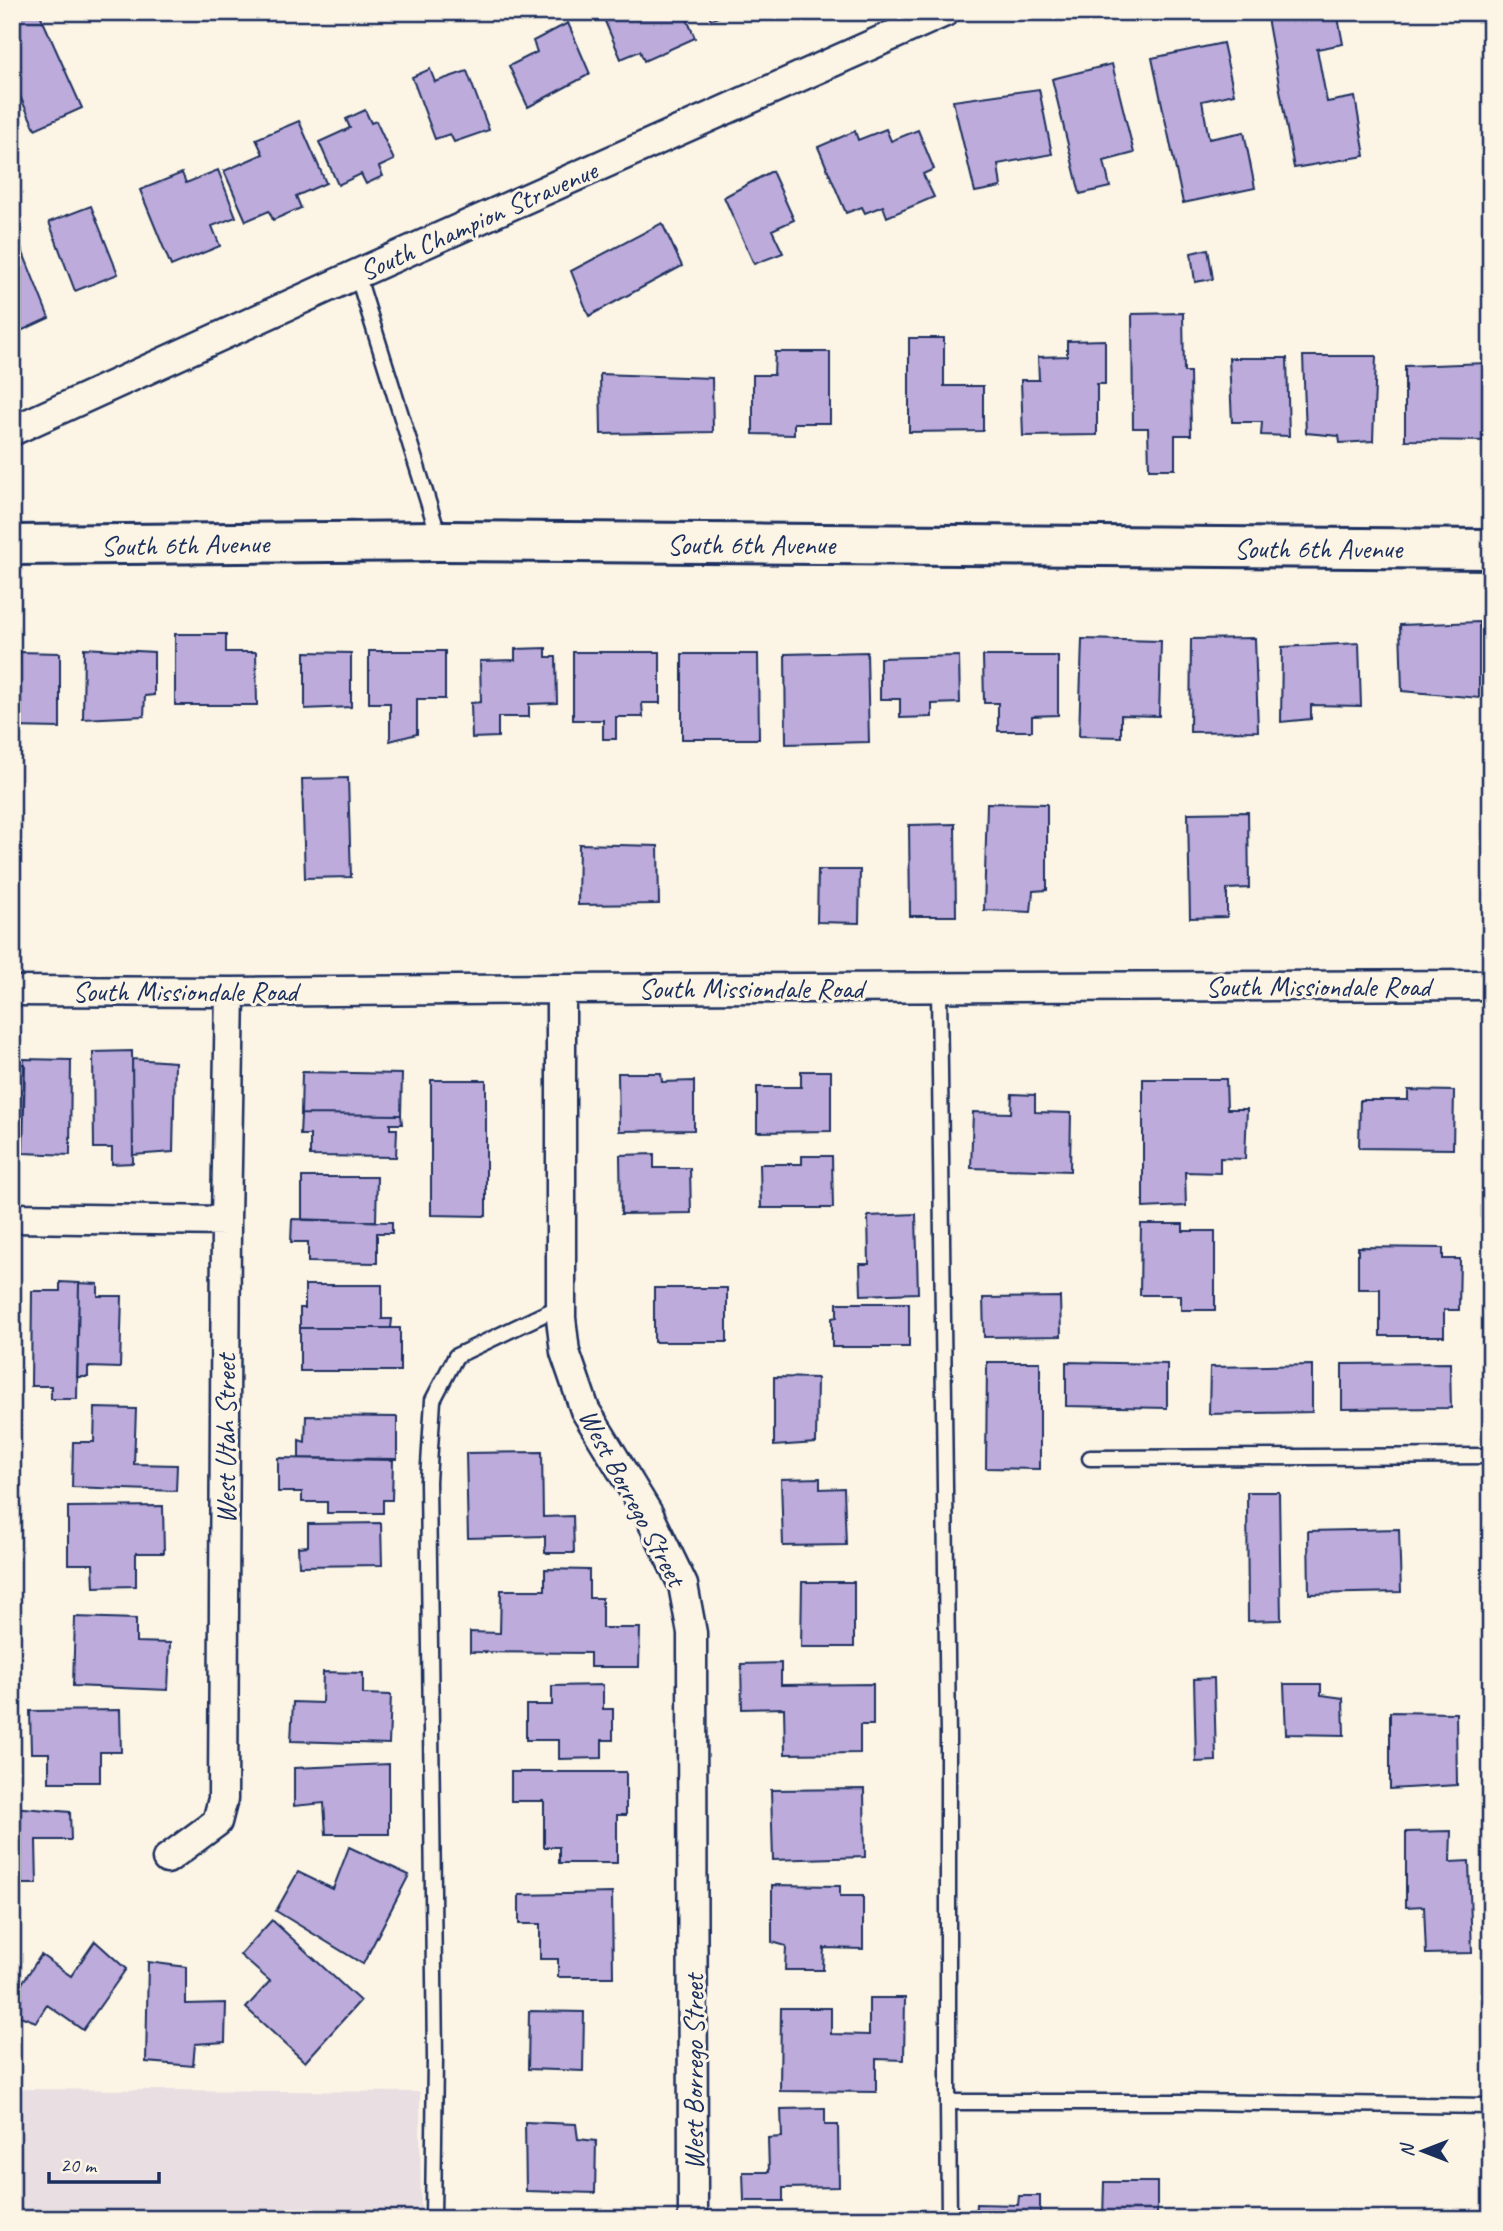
<svg xmlns="http://www.w3.org/2000/svg" width="1503" height="2231" viewBox="0 0 1503 2231" font-family="Caveat,sans-serif">
<style>
.built{fill:#e9dfe2}
.building{fill:#bcabdb;stroke:#1b2f5e;stroke-width:2}
.lines{fill:none;stroke-linecap:round;stroke-linejoin:round}
.lane-casing{stroke:#1b2f5e;stroke-width:19}
.street-casing{stroke:#1b2f5e;stroke-width:33}
.secondary-casing{stroke:#1b2f5e;stroke-width:44}
.lane{stroke:#fcf5e5;stroke-width:14}
.street{stroke:#fcf5e5;stroke-width:28}
.secondary{stroke:#fcf5e5;stroke-width:38}
.labels{text-anchor:middle;stroke-width:6;stroke-linejoin:round;paint-order:stroke}
.street-label{font-size:28px;fill:#1b2f5e;stroke:#fcf5e5}
</style>
<rect width="100%" height="100%" fill="#fcf5e5"/>
<filter id="ink" filterUnits="userSpaceOnUse"><feTurbulence type="fractalNoise" baseFrequency=".0143" numOctaves="2"/><feDisplacementMap in="SourceGraphic" scale="14" xChannelSelector="R" yChannelSelector="G"/><feConvolveMatrix kernelMatrix="1 2 1 2 8 2 1 2 1" color-interpolation-filters="sRGB"/></filter>
<g filter="url(#ink)">
<path class="built" d="M 12,2089 L 420,2092 L 421,2219 L 12,2219 Z"/>
<path class="building" d="M 12,12 L 39,12 L 82,108 L 35,129 L 12,79 Z
M 601,12 L 684,12 L 695,38 L 644,61 L 640,51 L 621,59 Z
M 708,12 L 729,12 L 711,20 Z
M 1266,12 L 1337,12 L 1343,44 L 1317,49 L 1327,102 L 1355,97 L 1365,156 L 1294,168 Z
M 568,23 L 590,74 L 528,107 L 509,66 L 537,52 L 533,41 Z
M 1223,43 L 1234,94 L 1202,101 L 1209,139 L 1244,132 L 1255,188 L 1183,203 L 1152,58 Z
M 1112,64 L 1134,153 L 1104,161 L 1110,187 L 1080,194 L 1052,79 Z
M 430,69 L 435,82 L 467,71 L 489,130 L 454,142 L 450,134 L 435,139 L 412,77 Z
M 1039,89 L 1052,154 L 998,164 L 1001,187 L 975,192 L 953,101 Z
M 365,110 L 371,123 L 376,121 L 394,160 L 379,167 L 383,176 L 366,184 L 361,174 L 338,185 L 319,142 L 350,128 L 346,119 Z
M 299,121 L 326,183 L 296,196 L 301,208 L 273,220 L 269,211 L 246,221 L 224,171 L 263,154 L 256,139 Z
M 886,129 L 891,141 L 918,130 L 934,169 L 923,174 L 934,197 L 887,217 L 883,206 L 865,213 L 862,207 L 846,213 L 818,147 L 855,131 L 858,140 Z
M 218,170 L 236,217 L 212,226 L 220,246 L 171,266 L 140,190 L 182,173 L 186,183 Z
M 772,171 L 794,220 L 772,230 L 783,253 L 754,264 L 724,197 Z
M 91,206 L 118,274 L 75,291 L 49,222 Z
M 662,223 L 682,266 L 589,316 L 571,271 Z
M 12,230 L 14,230 L 49,318 L 12,335 Z
M 1208,249 L 1213,279 L 1195,282 L 1191,253 Z
M 1183,313 L 1184,372 L 1190,372 L 1191,435 L 1175,435 L 1175,469 L 1149,469 L 1148,428 L 1133,428 L 1132,314 Z
M 909,338 L 944,338 L 944,386 L 983,386 L 983,431 L 909,432 Z
M 1105,340 L 1105,384 L 1097,384 L 1097,435 L 1023,436 L 1021,380 L 1039,380 L 1038,357 L 1067,356 L 1067,341 Z
M 775,352 L 830,352 L 830,423 L 794,423 L 794,435 L 753,434 L 753,375 L 774,375 Z
M 1303,356 L 1376,356 L 1373,441 L 1340,443 L 1339,436 L 1306,433 Z
M 1229,358 L 1287,358 L 1289,436 L 1261,435 L 1262,422 L 1232,422 Z
M 1487,363 L 1491,441 L 1405,440 L 1405,366 Z
M 600,374 L 712,378 L 713,432 L 601,434 Z
M 1479,622 L 1479,698 L 1402,691 L 1400,625 Z
M 175,634 L 226,634 L 226,652 L 256,652 L 257,705 L 175,705 Z
M 1255,638 L 1258,731 L 1190,732 L 1191,639 Z
M 1082,639 L 1161,641 L 1159,716 L 1121,715 L 1121,737 L 1079,736 Z
M 1359,643 L 1361,706 L 1311,705 L 1311,719 L 1281,722 L 1282,647 Z
M 84,648 L 154,652 L 154,695 L 145,696 L 144,716 L 83,719 Z
M 546,648 L 546,657 L 556,657 L 557,703 L 529,704 L 529,717 L 498,717 L 498,737 L 472,738 L 471,703 L 481,702 L 480,661 L 515,660 L 515,649 Z
M 369,651 L 445,651 L 445,699 L 417,699 L 417,734 L 390,741 L 390,703 L 369,703 Z
M 19,652 L 60,653 L 60,728 L 12,727 L 12,664 L 19,664 Z
M 305,652 L 351,653 L 351,707 L 305,709 Z
M 573,652 L 660,652 L 660,703 L 642,703 L 643,717 L 616,717 L 616,739 L 603,739 L 603,720 L 573,720 Z
M 867,652 L 869,742 L 786,744 L 785,654 Z
M 682,654 L 758,654 L 759,739 L 682,739 Z
M 959,656 L 960,703 L 932,704 L 932,717 L 900,718 L 900,699 L 880,699 L 880,658 Z
M 983,656 L 1058,656 L 1058,715 L 1032,716 L 1032,731 L 998,731 L 998,703 L 984,703 Z
M 348,778 L 351,877 L 305,878 L 302,779 Z
M 987,803 L 1047,804 L 1047,890 L 1033,891 L 1031,912 L 984,910 Z
M 1248,812 L 1249,888 L 1227,889 L 1227,917 L 1190,918 L 1188,813 Z
M 955,824 L 956,916 L 910,916 L 909,825 Z
M 579,844 L 658,846 L 659,904 L 578,905 Z
M 818,870 L 860,870 L 859,923 L 817,922 Z
M 132,1051 L 133,1163 L 112,1164 L 112,1148 L 94,1148 L 93,1052 Z
M 24,1059 L 71,1060 L 70,1155 L 23,1153 Z
M 132,1059 L 175,1062 L 173,1152 L 133,1155 Z
M 12,1064 L 25,1064 L 23,1153 L 12,1153 Z
M 801,1071 L 831,1071 L 831,1131 L 757,1132 L 757,1087 L 801,1087 Z
M 302,1072 L 402,1074 L 401,1115 L 301,1114 Z
M 618,1073 L 661,1073 L 662,1082 L 694,1081 L 694,1130 L 619,1131 Z
M 1143,1079 L 1226,1079 L 1227,1109 L 1247,1109 L 1245,1159 L 1220,1158 L 1220,1173 L 1185,1172 L 1186,1206 L 1143,1208 Z
M 431,1080 L 486,1080 L 486,1216 L 431,1215 Z
M 1408,1090 L 1454,1091 L 1453,1149 L 1359,1148 L 1360,1100 L 1408,1100 Z
M 1012,1094 L 1035,1095 L 1035,1112 L 1071,1113 L 1070,1171 L 971,1168 L 973,1112 L 1011,1113 Z
M 301,1114 L 401,1115 L 402,1124 L 390,1124 L 390,1129 L 397,1129 L 396,1157 L 310,1156 L 310,1135 L 300,1135 Z
M 654,1154 L 654,1168 L 690,1168 L 691,1213 L 621,1214 L 620,1155 Z
M 802,1156 L 832,1156 L 833,1208 L 761,1208 L 760,1164 L 802,1164 Z
M 302,1177 L 377,1177 L 376,1221 L 302,1220 Z
M 916,1214 L 918,1293 L 861,1295 L 860,1264 L 869,1264 L 868,1216 Z
M 292,1219 L 392,1222 L 392,1233 L 377,1233 L 377,1263 L 308,1262 L 308,1242 L 291,1242 Z
M 1141,1224 L 1183,1224 L 1183,1231 L 1215,1231 L 1215,1310 L 1181,1310 L 1181,1295 L 1140,1295 Z
M 1358,1247 L 1443,1248 L 1443,1259 L 1460,1259 L 1459,1310 L 1444,1310 L 1444,1336 L 1380,1336 L 1380,1289 L 1358,1289 Z
M 60,1282 L 79,1283 L 77,1399 L 51,1399 L 51,1386 L 31,1386 L 32,1291 L 60,1291 Z
M 79,1283 L 98,1284 L 98,1296 L 122,1296 L 120,1368 L 88,1367 L 88,1377 L 77,1377 Z
M 305,1285 L 382,1285 L 382,1319 L 392,1319 L 391,1328 L 300,1328 L 300,1308 L 305,1308 Z
M 654,1288 L 727,1288 L 727,1342 L 654,1342 Z
M 1060,1297 L 1061,1336 L 984,1337 L 983,1298 Z
M 837,1303 L 909,1303 L 909,1347 L 832,1347 L 832,1318 L 837,1317 Z
M 300,1328 L 400,1328 L 400,1371 L 300,1371 Z
M 987,1362 L 1040,1362 L 1040,1469 L 986,1468 Z
M 1066,1362 L 1167,1364 L 1167,1408 L 1066,1406 Z
M 1450,1363 L 1451,1408 L 1342,1409 L 1342,1364 Z
M 1312,1365 L 1312,1412 L 1209,1414 L 1210,1367 Z
M 774,1377 L 817,1378 L 816,1443 L 774,1446 Z
M 95,1408 L 136,1409 L 134,1464 L 177,1465 L 176,1491 L 72,1487 L 73,1442 L 94,1442 Z
M 306,1416 L 397,1417 L 397,1459 L 299,1458 L 299,1440 L 305,1442 Z
M 542,1452 L 543,1517 L 573,1516 L 574,1553 L 545,1553 L 545,1536 L 468,1538 L 466,1453 Z
M 278,1458 L 393,1460 L 392,1500 L 383,1500 L 383,1513 L 327,1513 L 327,1502 L 302,1502 L 302,1492 L 278,1492 Z
M 820,1478 L 820,1489 L 844,1488 L 846,1545 L 783,1546 L 781,1479 Z
M 1247,1492 L 1279,1492 L 1281,1620 L 1248,1621 Z
M 163,1506 L 164,1553 L 136,1553 L 136,1586 L 94,1587 L 93,1564 L 68,1564 L 68,1507 Z
M 381,1523 L 382,1565 L 299,1566 L 298,1547 L 308,1546 L 308,1524 Z
M 1399,1529 L 1401,1592 L 1309,1594 L 1308,1531 Z
M 545,1569 L 589,1570 L 589,1598 L 602,1598 L 602,1628 L 640,1628 L 639,1667 L 590,1667 L 590,1653 L 470,1652 L 470,1632 L 500,1633 L 501,1590 L 545,1590 Z
M 802,1582 L 854,1582 L 854,1647 L 801,1647 Z
M 75,1617 L 136,1619 L 136,1642 L 170,1643 L 168,1690 L 73,1686 Z
M 781,1663 L 781,1685 L 873,1684 L 873,1725 L 860,1725 L 860,1753 L 785,1754 L 784,1708 L 742,1709 L 741,1664 Z
M 323,1672 L 363,1673 L 363,1694 L 391,1695 L 389,1744 L 291,1741 L 293,1702 L 322,1703 Z
M 1214,1678 L 1216,1761 L 1196,1762 L 1194,1679 Z
M 1284,1684 L 1321,1684 L 1321,1695 L 1343,1698 L 1344,1735 L 1286,1734 Z
M 603,1685 L 603,1709 L 613,1709 L 613,1740 L 602,1740 L 602,1758 L 559,1759 L 559,1740 L 526,1740 L 526,1705 L 552,1705 L 552,1686 Z
M 120,1710 L 121,1752 L 100,1752 L 100,1782 L 49,1782 L 49,1753 L 31,1753 L 30,1711 Z
M 1390,1712 L 1456,1713 L 1457,1785 L 1390,1789 Z
M 389,1764 L 389,1834 L 326,1834 L 324,1803 L 294,1806 L 294,1768 Z
M 511,1772 L 626,1772 L 626,1815 L 617,1815 L 617,1863 L 559,1863 L 559,1847 L 544,1847 L 544,1801 L 511,1801 Z
M 864,1789 L 865,1857 L 773,1860 L 771,1790 Z
M 12,1807 L 70,1812 L 71,1840 L 36,1840 L 37,1884 L 12,1884 Z
M 1451,1831 L 1450,1862 L 1469,1861 L 1472,1953 L 1426,1954 L 1424,1906 L 1406,1907 L 1406,1832 Z
M 349,1847 L 409,1875 L 363,1964 L 276,1911 L 298,1872 L 333,1889 Z
M 772,1885 L 840,1886 L 840,1896 L 863,1896 L 863,1949 L 824,1948 L 823,1970 L 785,1970 L 786,1946 L 772,1942 Z
M 612,1893 L 613,1977 L 558,1977 L 558,1959 L 540,1959 L 540,1924 L 519,1924 L 519,1895 Z
M 272,1920 L 360,2001 L 305,2062 L 246,2008 L 270,1981 L 240,1955 Z
M 95,1941 L 126,1969 L 83,2030 L 47,2005 L 36,2022 L 12,2013 L 12,1998 L 41,1955 L 71,1976 Z
M 148,1962 L 186,1967 L 186,2004 L 226,2003 L 225,2042 L 195,2044 L 193,2066 L 146,2062 Z
M 869,1998 L 905,1998 L 904,2060 L 876,2059 L 876,2092 L 780,2091 L 781,2008 L 831,2008 L 831,2034 L 869,2035 Z
M 529,2011 L 584,2012 L 583,2071 L 528,2069 Z
M 825,2108 L 825,2125 L 838,2125 L 839,2187 L 783,2188 L 783,2201 L 744,2201 L 743,2172 L 769,2172 L 768,2138 L 782,2137 L 781,2109 Z
M 525,2122 L 576,2124 L 578,2139 L 596,2141 L 595,2193 L 526,2191 Z
M 1104,2182 L 1157,2182 L 1157,2219 L 1103,2219 Z
M 1019,2196 L 1040,2196 L 1040,2219 L 975,2219 L 976,2204 L 1018,2205 Z"/>
<g class="lines">
<defs>
<path id="lane" d="M 357,274 L 440,540
M 939,988 L 948,1737 L 948,2102
M 1090,1458 L 1491,1456
M 433,2219 L 435,2058 L 428,1481 L 433,1400 L 456,1356 L 561,1306
M 949,2219 L 948,2102 L 1191,2102 L 1491,2106"/>
<path id="street" d="M 12,431 L 357,274 L 945,12
M 561,989 L 561,1318 L 565,1352 L 585,1410 L 649,1515 L 683,1585 L 692,1633 L 693,2219
M 12,991 L 230,992 L 561,989 L 1491,985
M 12,1218 L 226,1221
M 167,1859 L 217,1822 L 223,1799 L 226,1221 L 230,992"/>
<path id="secondary" d="M 12,545 L 441,541 L 1491,549"/>
</defs>
<use href="#lane" class="lane-casing"/>
<use href="#street" class="street-casing"/>
<use href="#secondary" class="secondary-casing"/>
<use href="#lane" class="lane"/>
<use href="#street" class="street"/>
<use href="#secondary" class="secondary"/>
</g>
</g>
<g class="labels">
<g class="street-label">
<text transform="translate(478 220) rotate(-24)" y="10">South Champion Stravenue</text>
<text transform="translate(185 544) rotate(-1)" y="10">South 6th Avenue</text>
<text x="751" y="554">South 6th Avenue</text>
<text x="1318" y="558">South 6th Avenue</text>
<text x="1318" y="996">South Missiondale Road</text>
<text x="751" y="998">South Missiondale Road</text>
<text x="185" y="1001">South Missiondale Road</text>
<text transform="translate(225 1439) rotate(-90)" y="10">West Utah Street</text>
<text transform="translate(633 1497) rotate(62)" y="10">West Borrego Street</text>
<text transform="translate(693 2072) rotate(-90)" y="10">West Borrego Street</text>
</g>
</g>
<rect width="1503" height="2231" fill="none" stroke="#fcf5e5" stroke-width="42"/>
<rect x="21" y="21" width="1461" height="2189" fill="none" stroke="#1b2f5e" stroke-width="2.5" filter="url(#ink)"/>
<g transform="translate(1423 2151) rotate(270)" stroke="#fcf5e5" stroke-width="5" paint-order="stroke">
<path d="M0-5L12 26L0 18L-12 26Z" fill="#1b2f5e"/>
<text y="-10" font-size="19" font-weight="bold" text-anchor="middle" fill="#1b2f5e">N</text>
</g>
<path d="M49 2172v10h110v-10" fill="none" stroke="#1b2f5e" stroke-width="3.5"/>
<text x="60" y="2172" font-size="21" fill="#1b2f5e" stroke="#fcf5e5" stroke-width="5" paint-order="stroke">20 m</text>
</svg>
